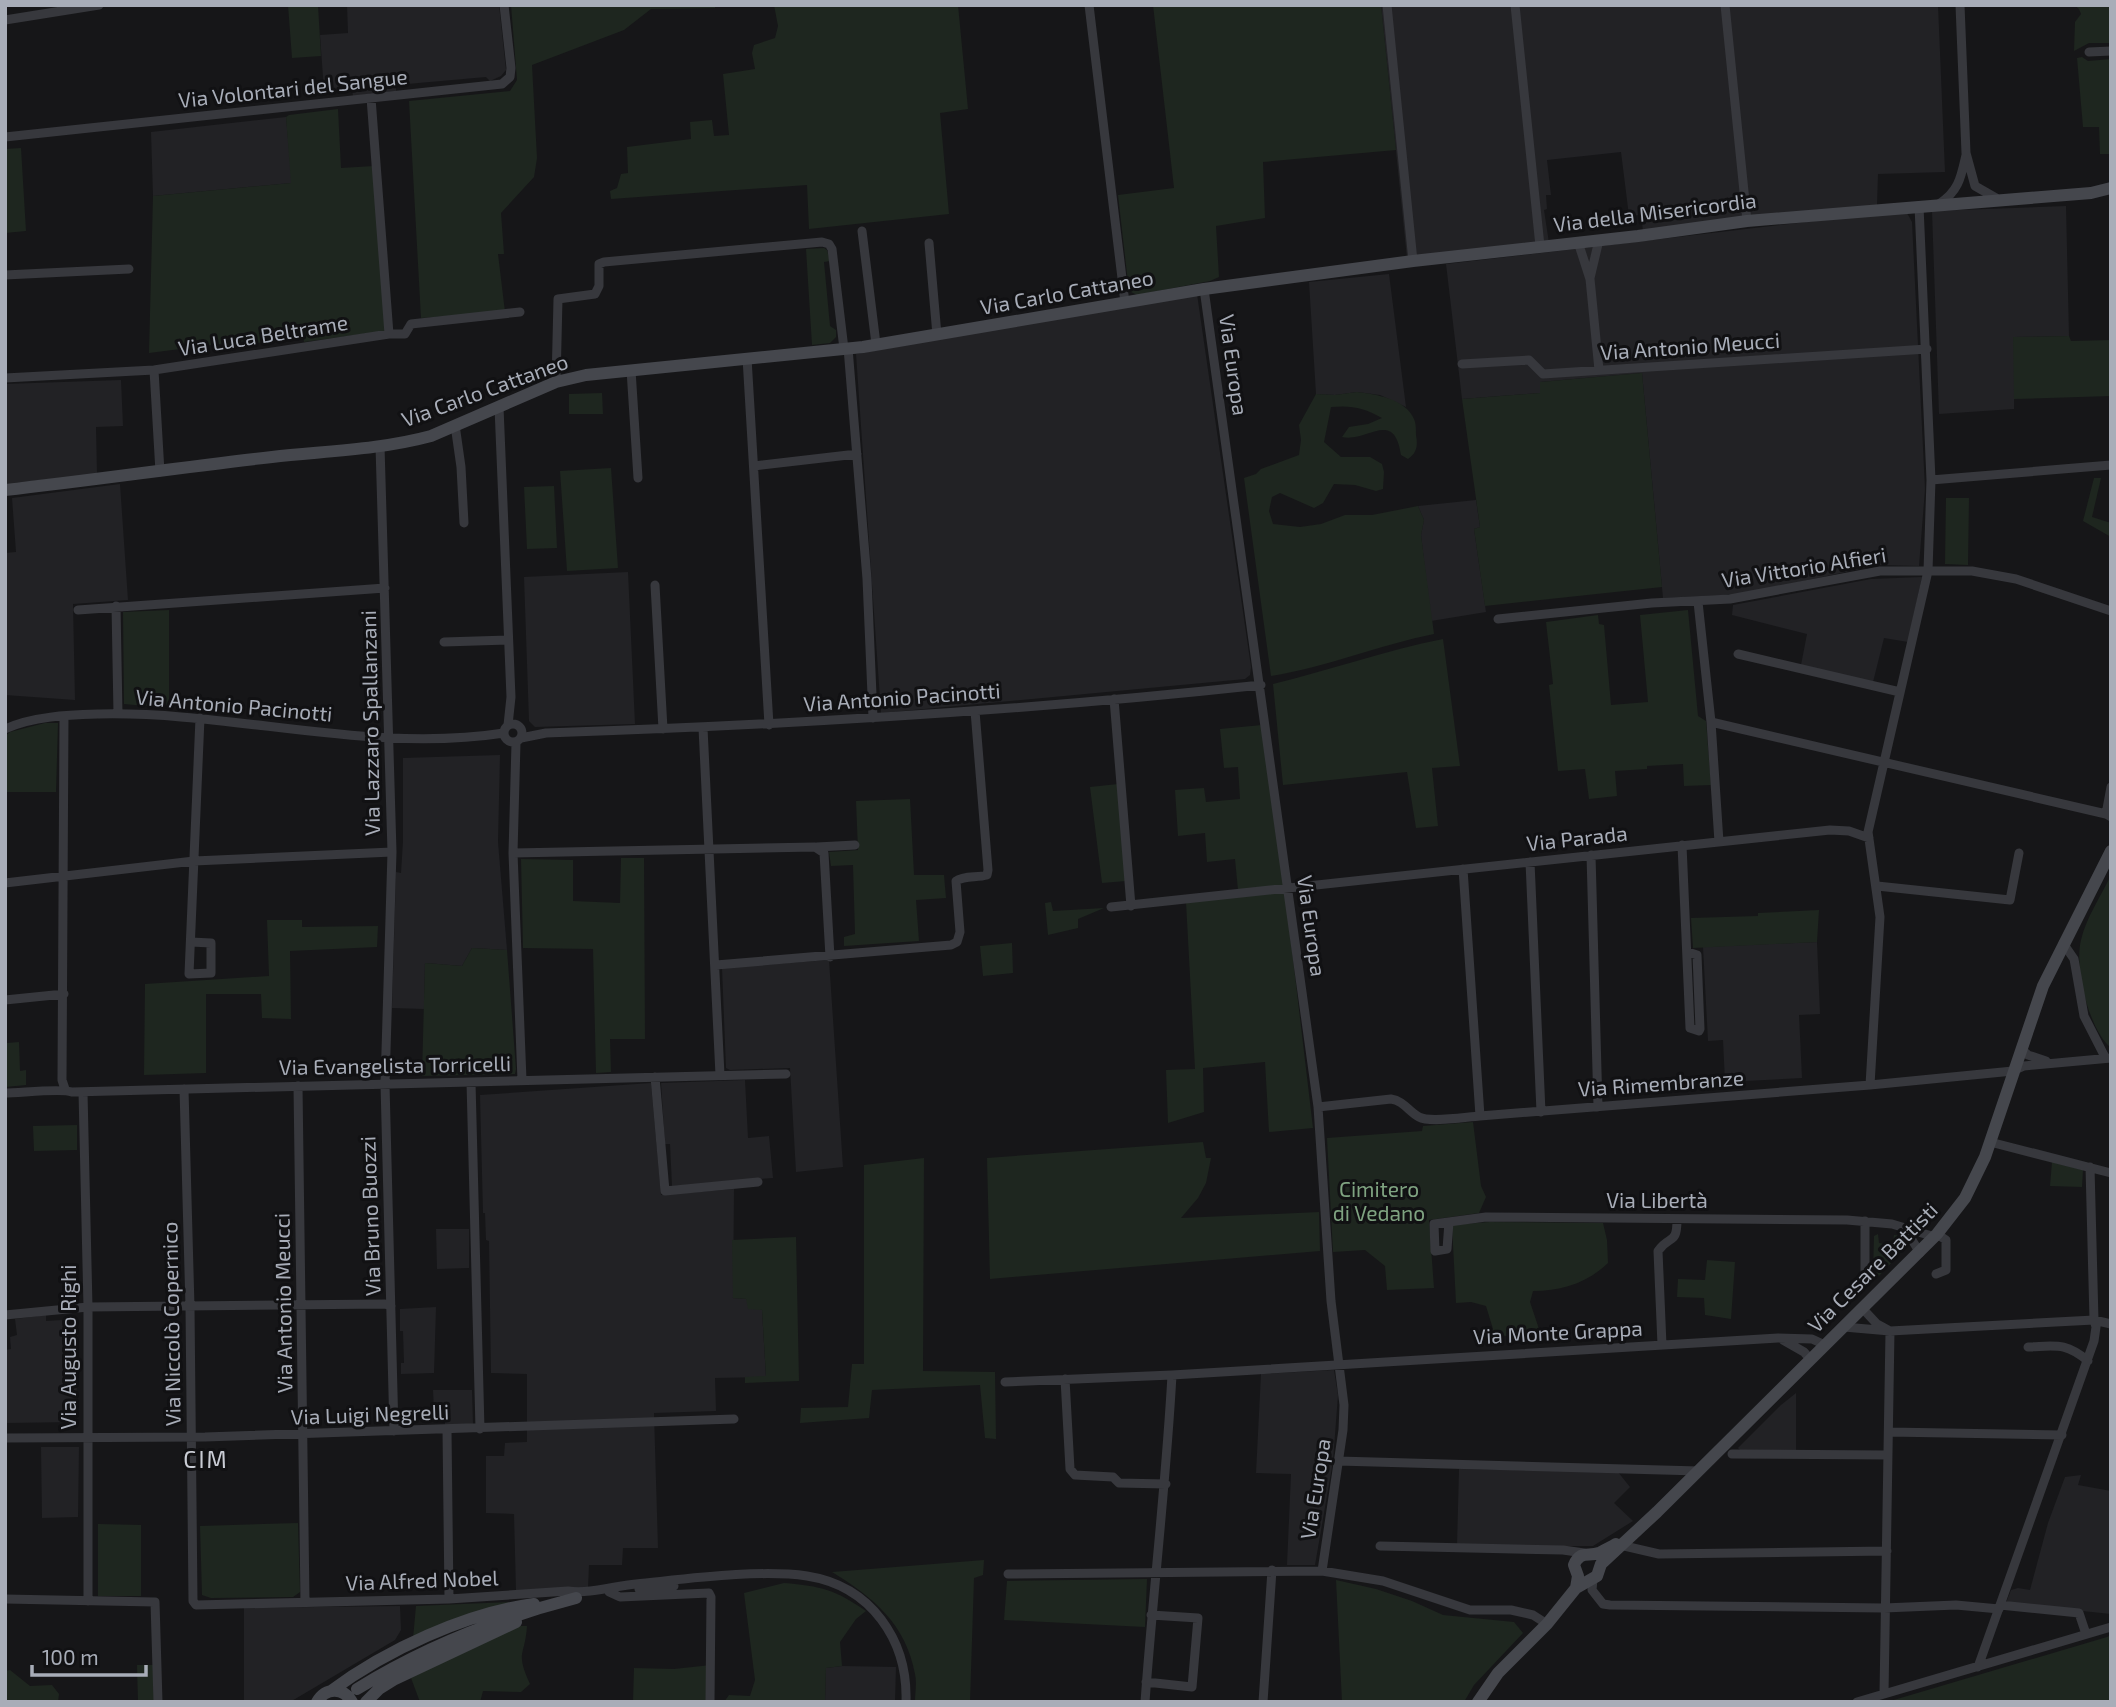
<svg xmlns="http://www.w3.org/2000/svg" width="2116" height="1707" viewBox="0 0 2116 1707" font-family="'Exo 2',sans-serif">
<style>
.built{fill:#222225}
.green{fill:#1e261f}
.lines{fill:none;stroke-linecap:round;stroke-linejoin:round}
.street{stroke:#37383d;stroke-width:9}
.secondary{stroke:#45474d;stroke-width:12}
.labels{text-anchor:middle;stroke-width:6;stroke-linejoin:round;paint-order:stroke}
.street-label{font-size:21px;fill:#a8adb8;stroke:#111113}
.park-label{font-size:21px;fill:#7fa381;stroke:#111113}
.neighbourhood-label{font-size:23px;letter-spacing:2px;fill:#c9ccd4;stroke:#111113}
</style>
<rect width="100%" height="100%" fill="#161618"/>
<path class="built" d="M 347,5 L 499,5 L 506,70 L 501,76 L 490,81 L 486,77 L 396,85 L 396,91 L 353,96 L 352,89 L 324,91 L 320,35 L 348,33 Z
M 1381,5 L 1938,5 L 1945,172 L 1878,174 L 1877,205 L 1643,231 L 1641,215 L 1629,216 L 1621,152 L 1547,160 L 1551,195 L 1546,195 L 1547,209 L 1544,210 L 1549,243 L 1407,258 Z
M 286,117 L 292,183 L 153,196 L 151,132 Z
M 2066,206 L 2069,336 L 2014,337 L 2014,409 L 1939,414 L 1932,211 Z
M 1901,211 L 1907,213 L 1912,222 L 1925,489 L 1919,566 L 1878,565 L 1743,594 L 1663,598 L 1642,373 L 1540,382 L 1540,393 L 1462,399 L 1446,264 Z
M 1389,274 L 1406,407 L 1380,395 L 1357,392 L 1335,395 L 1316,394 L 1309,282 Z
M 1197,294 L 1251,667 L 1250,675 L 1245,679 L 881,713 L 856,354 Z
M 121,380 L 123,426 L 96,427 L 97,474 L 5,484 L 5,384 Z
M 120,484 L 128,600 L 73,604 L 75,700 L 5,695 L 5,553 L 16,552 L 12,498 Z
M 1476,500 L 1480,527 L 1474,529 L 1486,612 L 1431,621 L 1421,535 L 1424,520 L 1418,506 Z
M 628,572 L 635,724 L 535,727 L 529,721 L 524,577 Z
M 1922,577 L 1908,642 L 1884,638 L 1873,682 L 1801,665 L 1807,634 L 1732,615 L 1733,605 L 1871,579 Z
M 500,755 L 498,842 L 507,950 L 472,948 L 462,966 L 425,963 L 424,1009 L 392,1008 L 396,872 L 401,873 L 403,841 L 403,758 Z
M 1817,942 L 1820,1014 L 1799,1015 L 1802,1078 L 1725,1082 L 1723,1040 L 1708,1041 L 1703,947 Z
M 829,960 L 843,1167 L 796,1172 L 790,1068 L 730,1070 L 726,1068 L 722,968 Z
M 745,1080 L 748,1138 L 769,1136 L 773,1178 L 672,1186 L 670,1144 L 665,1144 L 661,1083 Z
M 651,1083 L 661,1195 L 734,1189 L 733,1298 L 746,1299 L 762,1310 L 766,1377 L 715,1378 L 716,1411 L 654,1413 L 658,1548 L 623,1548 L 622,1565 L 589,1565 L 588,1588 L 516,1591 L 514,1514 L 486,1513 L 486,1456 L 504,1456 L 505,1443 L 527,1442 L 527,1374 L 491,1373 L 489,1241 L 486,1240 L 485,1213 L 483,1213 L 480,1095 Z
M 436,1229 L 469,1229 L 469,1268 L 437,1269 Z
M 436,1307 L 434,1373 L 401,1374 L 401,1363 L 404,1363 L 403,1331 L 400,1331 L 400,1309 Z
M 46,1315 L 46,1321 L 78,1319 L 76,1422 L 5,1423 L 5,1350 L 11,1349 L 10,1337 L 17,1335 L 15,1319 Z
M 1334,1370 L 1338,1395 L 1333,1461 L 1315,1565 L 1287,1565 L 1291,1474 L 1256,1473 L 1261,1374 Z
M 433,1390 L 472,1390 L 473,1424 L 445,1425 L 445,1411 L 434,1411 Z
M 1796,1393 L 1796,1452 L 1742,1452 L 1738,1448 L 1781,1405 Z
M 41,1447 L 79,1447 L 78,1517 L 42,1518 Z
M 1459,1469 L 1618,1472 L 1630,1487 L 1614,1503 L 1633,1521 L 1593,1546 L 1457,1546 Z
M 2081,1475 L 2078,1485 L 2111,1491 L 2111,1614 L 2006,1603 L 2011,1590 L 2018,1588 L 2030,1590 L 2048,1523 L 2065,1477 Z
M 400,1606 L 401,1630 L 395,1640 L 290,1702 L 244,1702 L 244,1608 Z
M 842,1666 L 896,1667 L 895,1702 L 825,1702 L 826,1668 Z"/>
<path class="green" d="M 288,5 L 318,5 L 321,56 L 292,58 Z
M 511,5 L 715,5 L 715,8 L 651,9 L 624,30 L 532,65 L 537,158 L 534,177 L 501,213 L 504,254 L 498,254 L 505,312 L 421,318 L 409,101 L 510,91 L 517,80 Z
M 774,5 L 958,5 L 968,109 L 940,113 L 949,214 L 809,229 L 807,185 L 611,199 L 610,191 L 617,188 L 621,174 L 628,173 L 627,147 L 691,139 L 690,122 L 712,120 L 714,136 L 729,135 L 723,74 L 755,69 L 752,53 L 754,45 L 775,38 L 778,26 Z
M 1153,5 L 1381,5 L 1396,150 L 1263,162 L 1265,218 L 1216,226 L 1219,277 L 1210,281 L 1137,295 L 1129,291 L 1118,195 L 1174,188 Z
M 2074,5 L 2111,5 L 2111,43 L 2089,43 L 2074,51 L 2075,22 L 2081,14 L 2079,9 Z
M 2082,57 L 2088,61 L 2111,59 L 2111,154 L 2100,154 L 2099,127 L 2083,127 L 2077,58 Z
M 338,109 L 341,168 L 374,166 L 385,331 L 304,342 L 303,336 L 244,345 L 243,341 L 149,353 L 153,196 L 291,183 L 286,117 L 289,115 Z
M 21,148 L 26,231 L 5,233 L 5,149 Z
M 824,248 L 827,250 L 830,261 L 824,262 L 830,326 L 836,330 L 836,337 L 830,343 L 812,345 L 806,249 Z
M 2069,336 L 2071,341 L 2111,340 L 2111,396 L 2014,399 L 2013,337 Z
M 1642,373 L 1662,587 L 1485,606 L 1474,529 L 1480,527 L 1462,399 L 1540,393 L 1540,382 Z
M 1357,392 C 1375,394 1406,399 1414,419 C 1416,423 1416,430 1416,435 C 1418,445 1417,453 1408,459 L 1401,455 C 1394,408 1367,443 1342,437 L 1349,427 L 1368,424 L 1382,418 C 1364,408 1352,405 1331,407 L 1324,442 L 1341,457 L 1370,457 L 1382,464 L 1384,472 L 1383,489 L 1376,491 L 1355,485 L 1334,484 L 1323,503 L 1314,508 L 1280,493 L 1272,497 L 1269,511 L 1273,524 L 1300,527 L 1321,524 L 1345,515 L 1372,515 L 1418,506 L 1424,520 L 1421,535 L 1434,634 C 1379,645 1327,667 1271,676 L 1244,478 L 1256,474 L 1261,469 L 1299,455 L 1301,440 L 1299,425 L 1316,394 L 1335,395 Z
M 602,393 L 603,414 L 569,414 L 569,394 Z
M 611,468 L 618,568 L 567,571 L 560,471 Z
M 2094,478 L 2101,478 L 2092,517 L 2111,523 L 2111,537 L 2083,521 Z
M 554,486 L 557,548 L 527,549 L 524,487 Z
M 1946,498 L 1969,498 L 1968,565 L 1945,564 Z
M 169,610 L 169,705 L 167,708 L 124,704 L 123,612 Z
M 1688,610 L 1698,716 L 1706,721 L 1711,785 L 1684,786 L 1683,764 L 1647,766 L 1647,769 L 1615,771 L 1617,796 L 1589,799 L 1585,769 L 1558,771 L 1549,685 L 1553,684 L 1546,622 L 1598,615 L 1599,624 L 1604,625 L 1611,705 L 1648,702 L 1640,615 Z
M 1443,639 L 1460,766 L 1432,768 L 1438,826 L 1416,828 L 1407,772 L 1283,785 L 1273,684 C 1331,670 1386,650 1443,639 Z
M 45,723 L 58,723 L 56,792 L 5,792 L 5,736 L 10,732 Z
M 1262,725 L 1285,886 L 1238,890 L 1235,859 L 1207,862 L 1205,833 L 1178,836 L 1175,790 L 1204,788 L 1206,802 L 1240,799 L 1238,767 L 1224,768 L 1220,729 Z
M 1118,784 L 1126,881 L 1102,883 L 1090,787 Z
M 910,799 L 914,875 L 944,875 L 946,898 L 916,900 L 919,941 L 844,946 L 844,937 L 855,934 L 853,865 L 831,866 L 829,852 L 858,850 L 856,801 Z
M 621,858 L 644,858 L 645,1039 L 610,1039 L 611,1072 L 596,1073 L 593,949 L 523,948 L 521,859 L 573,860 L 573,901 L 620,903 Z
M 2111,875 L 2111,1048 C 2089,1030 2074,968 2081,940 C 2086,918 2101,896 2111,875 Z
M 1285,891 L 1313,1128 L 1269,1132 L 1265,1062 L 1203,1068 L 1204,1112 L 1168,1123 L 1166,1070 L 1195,1069 L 1186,902 Z
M 1051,902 L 1053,911 L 1104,908 L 1078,919 L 1078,928 L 1048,935 L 1045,903 Z
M 1819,910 L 1817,942 L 1693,948 L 1691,918 L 1758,916 L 1758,913 Z
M 267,920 L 302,920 L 302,927 L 378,926 L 377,947 L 290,951 L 291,1019 L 262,1018 L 261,994 L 206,994 L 206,1073 L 144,1075 L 145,984 L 269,976 Z
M 1012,943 L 1013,973 L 983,976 L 980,946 Z
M 472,948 L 507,950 L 516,1069 L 515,1074 L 422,1076 L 425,963 L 462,966 Z
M 5,1032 L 7,1032 L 7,1043 L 19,1042 L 20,1071 L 26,1070 L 26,1085 L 5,1087 Z
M 1473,1122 L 1481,1186 L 1486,1197 L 1479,1213 L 1429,1220 L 1434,1288 L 1387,1290 L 1385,1266 L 1365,1250 L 1333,1252 L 1327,1138 L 1422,1131 L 1423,1126 Z
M 77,1125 L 77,1150 L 34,1151 L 33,1126 Z
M 1203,1142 L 1206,1158 L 1211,1158 L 1206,1183 L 1198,1198 L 1181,1218 L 1319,1212 L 1320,1251 L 990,1279 L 987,1158 Z
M 924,1158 L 923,1371 L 995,1372 L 996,1439 L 985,1438 L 980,1385 L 872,1390 L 869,1418 L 800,1423 L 801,1408 L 848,1407 L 852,1364 L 864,1364 L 864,1165 Z
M 2052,1162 L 2083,1170 L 2082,1187 L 2050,1186 Z
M 1489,1222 L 1603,1223 L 1607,1240 L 1608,1263 C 1587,1283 1562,1291 1533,1291 L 1530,1302 L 1539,1329 L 1508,1336 L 1489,1335 L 1493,1329 L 1486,1306 L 1471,1302 L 1456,1303 L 1452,1225 Z
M 1878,1234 L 1879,1243 L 1889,1245 L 1893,1242 L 1894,1235 L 1904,1236 L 1909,1244 L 1877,1278 L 1873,1275 L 1874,1236 Z
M 796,1237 L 799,1381 L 745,1383 L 745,1377 L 766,1376 L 762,1310 L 748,1309 L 746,1299 L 733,1298 L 732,1240 Z
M 1707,1260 L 1735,1262 L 1731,1319 L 1705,1315 L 1704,1298 L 1677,1297 L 1678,1279 L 1705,1280 Z
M 298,1523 L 300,1592 L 293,1597 L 211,1598 L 202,1595 L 200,1526 Z
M 98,1524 L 141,1525 L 141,1596 L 98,1596 Z
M 984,1560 L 983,1575 L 974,1578 L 970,1702 L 915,1702 C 915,1693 917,1683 915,1674 C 906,1624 873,1597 832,1572 Z
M 1147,1579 L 1145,1627 L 1004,1620 L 1007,1581 Z
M 1336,1580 L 1376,1589 L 1412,1601 L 1443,1615 L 1514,1622 L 1523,1633 L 1474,1685 L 1464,1702 L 1342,1702 Z
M 784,1583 C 821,1586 836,1590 866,1611 L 856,1619 L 840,1642 L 842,1666 L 826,1668 L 825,1702 L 724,1702 L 729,1695 L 750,1696 L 755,1680 L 744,1593 Z
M 510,1602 L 500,1607 L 413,1639 L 416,1606 Z
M 516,1626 L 527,1626 C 525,1657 515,1651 530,1684 L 521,1692 L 483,1691 L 480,1702 L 420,1702 L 411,1678 C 445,1659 482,1647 516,1626 Z
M 2111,1635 L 2111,1702 L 1887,1702 L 2107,1637 Z
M 137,1665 L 153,1665 L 154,1702 L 138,1702 Z
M 711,1665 L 709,1702 L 633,1702 L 634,1668 L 674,1669 Z
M 10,1670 L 30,1686 L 52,1685 L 59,1694 L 58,1702 L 5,1702 L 5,1671 Z"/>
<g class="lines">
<path class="street" d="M 1089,5 L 1125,303
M 1387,5 L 1413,261
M 1515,5 L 1540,246
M 1725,5 L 1747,221
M 1960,5 L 1966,153 L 1975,186 L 1996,198
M 5,20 L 99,5
M 2089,52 L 2111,51
M 371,98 L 389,334
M 5,137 L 502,84 L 510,77 L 511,68 L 504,5
M 1939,204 C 1959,191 1961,177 1966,155
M 862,231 L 876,344
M 1578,242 L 1590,279 L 1599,370
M 929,243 L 937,335
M 5,275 L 129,269
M 1590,278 L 1599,240
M 1204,289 L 1318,1107 L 1331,1301 L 1344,1405 L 1343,1430 L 1322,1571
M 848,348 L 867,579 L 873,718
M 747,358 L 769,725
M 1462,364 L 1529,360 L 1543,374 L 1927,349
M 154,370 L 160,472
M 631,370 L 638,478
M 5,378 L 154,370 L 389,334 L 405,334 L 411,324 L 520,312
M 556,382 L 558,299 L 595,294 L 599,286 L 599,264 L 604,262 L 822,242 L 829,244 L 832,249 L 844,349
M 499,407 L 511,697 L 508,725
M 455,425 L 461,467 L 464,523
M 380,446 L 392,852 L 385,1084 L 394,1431
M 754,466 L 857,454
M 1931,480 L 2111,465
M 655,585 L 663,729
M 1698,602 L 1711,722 L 1719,842
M 116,606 L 118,714
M 78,610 L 385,588
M 1498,619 L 1652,603 L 1730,599 L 1880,571 L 1972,571 L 2016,579 L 2111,611
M 444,642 L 508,640
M 1738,654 L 1900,692
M 1114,699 L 1131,906
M 64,716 L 62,1080 L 65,1089
M 1711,722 L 2106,814 L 2111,817
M504 733a9 9 0 1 1 18 0a9 9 0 1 1-18 0Z
M 703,728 L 720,1075
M 5,729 C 33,716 69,715 99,714 C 234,711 369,754 504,733
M 521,738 L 546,733 C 785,725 1023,711 1261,685
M 516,743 L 513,853 L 522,1080
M 2106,814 L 2111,787
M 1682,845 L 1690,1028 L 1699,1031 L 1700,1029 L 1697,955 L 1688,952
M 817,847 L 855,845
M 513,853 L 815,847 L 824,853 L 830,957
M 1591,855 L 1598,1107
M 1530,862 L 1541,1112
M 1463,869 L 1480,1116
M 5,883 L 194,861 L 392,852
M 1877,886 L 2010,900 L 2019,853
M 1111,907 L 1830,830 L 1849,831 L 1869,838
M 191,942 L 211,943 L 211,973 L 189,974 L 200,718
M 2063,943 L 2074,959 L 2084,1016 L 2105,1057
M 716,965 L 951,945 L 957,942 L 960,932 L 956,881 C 964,875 977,878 987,875 L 988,870 L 975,711
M 5,1000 L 64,994
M 2021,1049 L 2028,1055 L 2046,1061
M 655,1077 L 665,1191 L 758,1182
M 471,1082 L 480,1429
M 1870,1085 L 1880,917 L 1868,832 L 1928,571 L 1931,480 L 1919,206
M 298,1086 L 305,1602
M 184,1089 L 190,1307 L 193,1601 L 196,1605 L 449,1599 L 568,1591 C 590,1594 614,1586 636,1584 C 686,1579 758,1569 807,1576 C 871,1586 908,1640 906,1702
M 83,1092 L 88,1307 L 88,1601
M 5,1093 C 20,1093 62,1088 72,1092 L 786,1074
M 1318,1107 L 1391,1099 C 1404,1101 1408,1111 1419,1117 C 1430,1123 1465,1117 1480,1116 L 1870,1085 L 2013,1071 L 2024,1066 L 2111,1058
M 1990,1142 L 2111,1173
M 1865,1221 L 1865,1275
M 1449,1222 L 1447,1249 L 1435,1251 L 1434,1224 L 1486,1217 L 1847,1220 L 1892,1224 L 1935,1237
M 1900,1227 L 1906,1230 L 1920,1253
M 1936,1274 L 1946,1270 L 1946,1240 L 1937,1234
M 1863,1309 L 1877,1324 L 1888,1330
M 5,1315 L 88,1307 L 385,1304 L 391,1306
M 1844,1327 L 1890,1331 L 2094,1320 L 2111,1324
M 1783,1340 L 1804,1352 L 1810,1359
M 1662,1345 L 1658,1251 C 1670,1234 1677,1246 1677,1219
M 2028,1347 C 2056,1346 2065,1342 2088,1361
M 1065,1379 L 1070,1469 L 1075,1475 L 1113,1477 L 1119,1483 L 1166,1484
M 1005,1382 L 1172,1375 L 1778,1338 L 1812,1339 L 1825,1345
M 447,1430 L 449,1599
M 1889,1432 L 2062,1435
M 5,1438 L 205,1437 L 734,1419
M 1732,1454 L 1888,1455
M 1338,1461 L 1699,1471
M 1620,1545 L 1659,1554 L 1887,1551
M 1380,1546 L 1563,1550 L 1584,1553
M 1008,1574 L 1322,1571 L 1383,1581 L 1470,1610 L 1511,1610 L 1533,1615 L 1547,1624
M 1593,1579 L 1592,1590 L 1603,1604 L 1610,1605 L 1884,1608 L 1956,1605 L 1999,1609
M 639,1589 L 674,1586
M 609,1592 L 620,1597 L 709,1593 L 711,1597 L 710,1702
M 5,1599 L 155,1602 L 158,1702
M 2000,1605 L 2079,1613 L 2086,1634
M 1978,1667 L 2094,1341 L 2096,1327 L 2094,1320 L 2090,1167
M 1146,1682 L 1192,1687 L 1198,1618 L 1151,1615
M 1884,1694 L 1890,1331
M 1145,1702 C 1153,1592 1166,1484 1172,1375
M 1263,1702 L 1272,1570
M 1857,1702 L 2111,1627"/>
<path class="secondary" d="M 5,490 C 94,480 183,467 272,457 C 325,451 379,450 431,436 L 556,382 L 586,375 L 863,347 L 1204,289 L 1413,261 L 1638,236 L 1747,221 L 2091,193 L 2111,188
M 1576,1588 L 1578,1576 L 1574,1565 C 1580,1550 1588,1557 1599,1553 C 1605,1550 1611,1547 1616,1544
M 357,1689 C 425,1647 498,1618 576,1598
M 331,1691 C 386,1650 466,1613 534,1604
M 317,1702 C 326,1687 343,1687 352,1702
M 366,1702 L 379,1689 L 395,1679 L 516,1622
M 1478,1702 L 1498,1673 L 1547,1624 L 1576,1588 L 1597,1576 L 1601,1564 L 1657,1512 L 1937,1234 L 1965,1198 L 1985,1157 L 2043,986 L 2111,851"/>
</g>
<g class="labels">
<g class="street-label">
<text transform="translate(293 89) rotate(-6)" y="7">Via Volontari del Sangue</text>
<text transform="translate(1655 213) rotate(-7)" y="7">Via della Misericordia</text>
<text transform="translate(1067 293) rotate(-10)" y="7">Via Carlo Cattaneo</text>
<text transform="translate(263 336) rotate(-9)" y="7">Via Luca Beltrame</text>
<text transform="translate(1690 347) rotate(-4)" y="7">Via Antonio Meucci</text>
<text transform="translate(1233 365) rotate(82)" y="7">Via Europa</text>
<text transform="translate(485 391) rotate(-20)" y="7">Via Carlo Cattaneo</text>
<text transform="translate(1804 568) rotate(-9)" y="7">Via Vittorio Alfieri</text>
<text transform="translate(902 698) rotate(-4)" y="7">Via Antonio Pacinotti</text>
<text transform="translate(234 706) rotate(5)" y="7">Via Antonio Pacinotti</text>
<text transform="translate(371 723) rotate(-91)" y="7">Via Lazzaro Spallanzani</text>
<text transform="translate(1577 839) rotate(-6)" y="7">Via Parada</text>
<text transform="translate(1311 926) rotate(82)" y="7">Via Europa</text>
<text transform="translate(395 1066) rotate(-1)" y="7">Via Evangelista Torricelli</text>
<text transform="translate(1661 1084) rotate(-4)" y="7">Via Rimembranze</text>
<text x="1657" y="1208">Via Libertà</text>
<text transform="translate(371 1216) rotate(-92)" y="7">Via Bruno Buozzi</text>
<text transform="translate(1873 1268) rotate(-45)" y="7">Via Cesare Battisti</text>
<text transform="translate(284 1303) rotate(-91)" y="7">Via Antonio Meucci</text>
<text transform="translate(172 1324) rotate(-91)" y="7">Via Niccolò Copernico</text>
<text transform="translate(1558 1333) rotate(-3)" y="7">Via Monte Grappa</text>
<text transform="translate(69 1347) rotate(-90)" y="7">Via Augusto Righi</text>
<text transform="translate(370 1415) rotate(-2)" y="7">Via Luigi Negrelli</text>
<text transform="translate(1316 1489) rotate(-81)" y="7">Via Europa</text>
<text transform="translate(422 1581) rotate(-2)" y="7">Via Alfred Nobel</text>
</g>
<g class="park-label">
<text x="1379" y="1197">Cimitero<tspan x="1379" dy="24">di Vedano</tspan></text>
</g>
<g class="neighbourhood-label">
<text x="206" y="1468">CIM</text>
</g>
</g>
<rect width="2116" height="1707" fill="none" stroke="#a8adb8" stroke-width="14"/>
<path d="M32 1665v10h114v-10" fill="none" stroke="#a8adb8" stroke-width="3.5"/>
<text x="42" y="1665" font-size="21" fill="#a8adb8" stroke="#111113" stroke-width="5" paint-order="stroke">100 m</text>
</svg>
